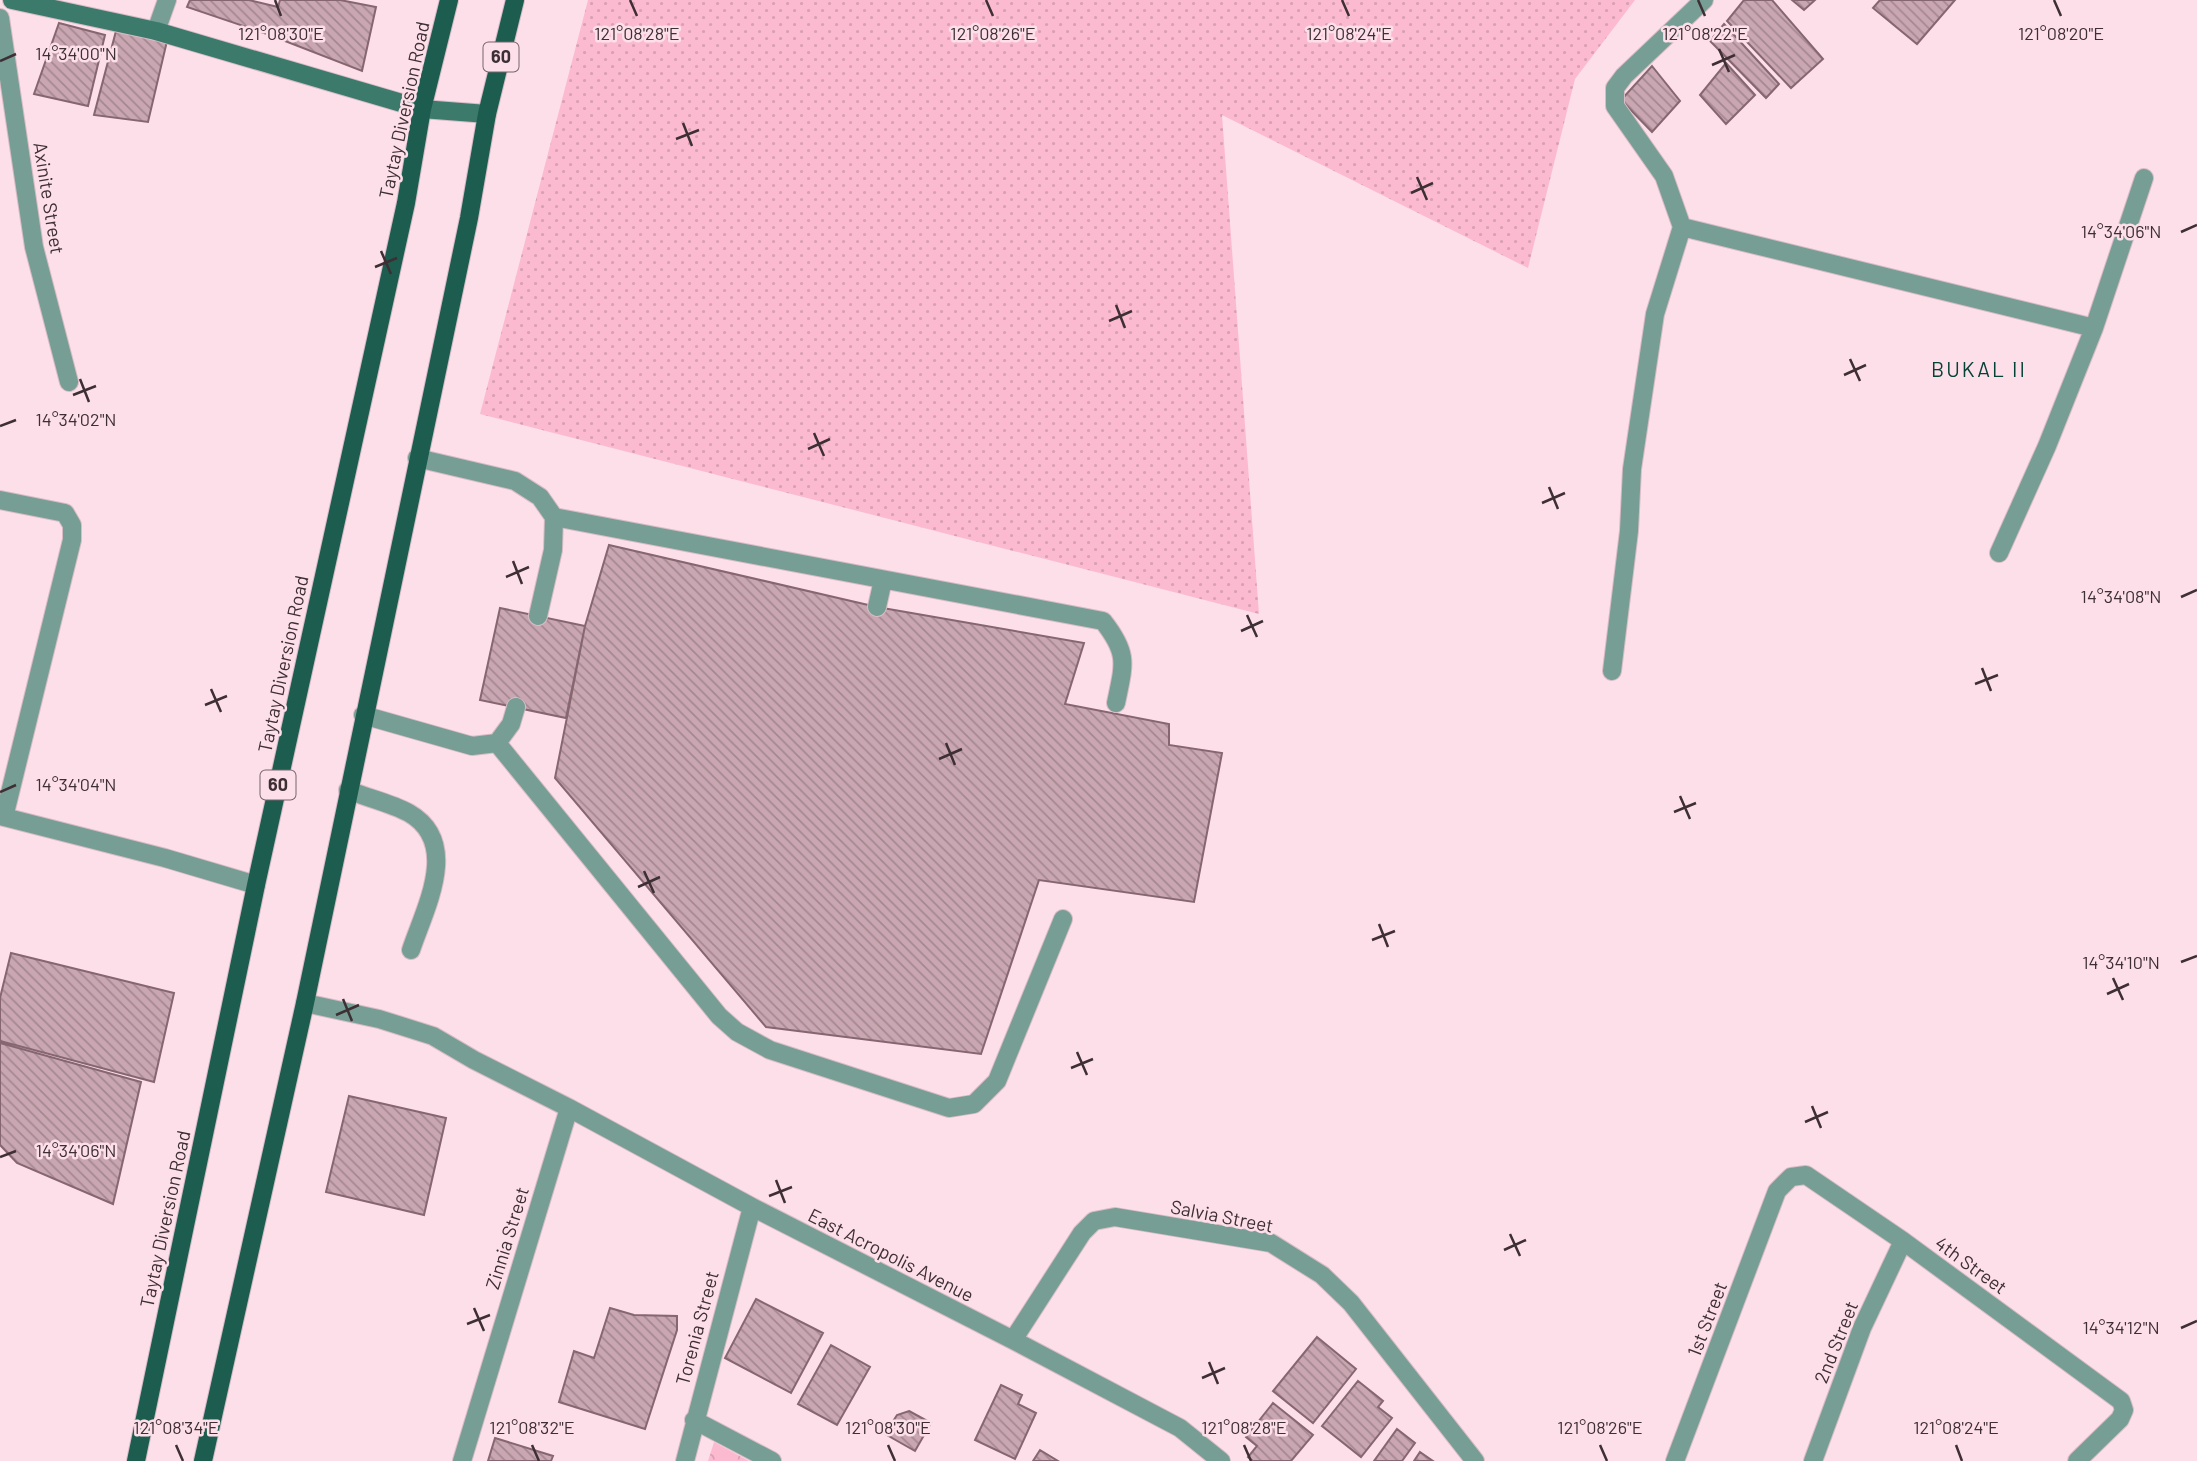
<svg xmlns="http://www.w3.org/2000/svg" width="2197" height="1461" viewBox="0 0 2197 1461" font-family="Barlow,sans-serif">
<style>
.grass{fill:url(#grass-dots)}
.park{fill:url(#park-crowns)}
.building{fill:url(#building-back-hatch);stroke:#866670;stroke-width:2}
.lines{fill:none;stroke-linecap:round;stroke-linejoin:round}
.lane-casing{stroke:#d7bcc5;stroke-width:20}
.street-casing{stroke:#d7bcc5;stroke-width:20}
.secondary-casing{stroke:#d7bcc5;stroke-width:20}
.primary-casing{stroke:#d7bcc5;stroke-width:20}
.lane{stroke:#779e94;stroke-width:18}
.street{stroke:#779e94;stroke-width:18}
.secondary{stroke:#3c7a6c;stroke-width:18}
.primary{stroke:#1c5d50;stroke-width:18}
.ticks{fill:none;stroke:#3d2f34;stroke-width:2.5}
.labels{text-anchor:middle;stroke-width:5;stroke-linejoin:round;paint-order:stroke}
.shield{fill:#fddfe9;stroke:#77646a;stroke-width:2}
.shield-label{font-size:18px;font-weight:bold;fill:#3d2f34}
.street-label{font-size:19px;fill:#3d2f34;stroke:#fddfe9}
.neighbourhood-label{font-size:21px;letter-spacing:2px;fill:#044136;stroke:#fddfe9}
.ticks-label{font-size:18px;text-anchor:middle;fill:#3d2f34;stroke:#fddfe9;stroke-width:5;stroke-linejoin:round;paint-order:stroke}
</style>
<defs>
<pattern id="grass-dots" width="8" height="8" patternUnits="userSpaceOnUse" patternTransform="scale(1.75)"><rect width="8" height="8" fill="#fcbad0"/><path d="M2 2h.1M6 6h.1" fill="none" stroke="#d9a0b3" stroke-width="1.8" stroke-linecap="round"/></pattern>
<pattern id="park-crowns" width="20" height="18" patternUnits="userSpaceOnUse" patternTransform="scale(1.75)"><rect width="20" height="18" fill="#fcbad0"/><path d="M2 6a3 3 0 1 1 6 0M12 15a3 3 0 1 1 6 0" fill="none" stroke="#d9a0b3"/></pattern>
<pattern id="building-back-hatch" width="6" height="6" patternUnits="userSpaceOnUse" patternTransform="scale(1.75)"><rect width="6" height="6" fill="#c9a6b1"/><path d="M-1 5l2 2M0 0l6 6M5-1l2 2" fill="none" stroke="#a48891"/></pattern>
</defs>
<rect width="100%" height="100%" fill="#fddfe9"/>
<path class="grass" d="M 588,0 L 1635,0 L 1575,79 L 1528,268 L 1222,115 L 1259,614 L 480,414 Z"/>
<path class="park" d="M 714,1442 L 749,1461 L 708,1461 Z"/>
<path class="building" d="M 190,0 L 249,0 L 278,7 L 280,0 L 340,0 L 376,7 L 362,71 L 267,34 L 187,7 Z
M 1744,0 L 1772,0 L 1823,59 L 1791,88 L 1727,21 Z
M 1792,0 L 1815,0 L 1804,10 Z
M 1880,0 L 1955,0 L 1917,44 L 1873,8 Z
M 59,23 L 105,35 L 88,106 L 34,94 Z
M 1724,24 L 1779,84 L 1766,98 L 1710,41 Z
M 116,31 L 167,41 L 148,122 L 94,115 Z
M 1726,63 L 1755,95 L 1726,124 L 1700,95 Z
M 1652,66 L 1680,101 L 1652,132 L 1621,100 Z
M 609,545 L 877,607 L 1084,643 L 1065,704 L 1169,724 L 1169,745 L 1222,753 L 1194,902 L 1039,880 L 981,1054 L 766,1027 L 555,778 L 585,626 Z
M 500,608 L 585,626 L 566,718 L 480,700 Z
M 11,953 L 174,993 L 154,1082 L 0,1041 L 0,998 Z
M 0,1043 L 141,1082 L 113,1204 L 17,1163 L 0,1145 Z
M 349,1096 L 446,1118 L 424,1215 L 326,1192 Z
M 756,1299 L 823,1333 L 791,1393 L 725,1358 Z
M 610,1308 L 634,1315 L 677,1316 L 677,1330 L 645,1429 L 559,1402 L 574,1351 L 594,1358 Z
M 1317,1337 L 1356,1369 L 1313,1423 L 1273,1391 Z
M 831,1345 L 870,1367 L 837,1425 L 798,1404 Z
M 1358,1381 L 1383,1401 L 1378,1407 L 1392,1418 L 1361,1457 L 1322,1426 Z
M 1001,1385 L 1022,1395 L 1018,1404 L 1036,1413 L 1015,1459 L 975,1440 Z
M 1273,1403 L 1313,1435 L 1291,1461 L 1253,1461 L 1248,1457 L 1257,1446 L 1246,1437 Z
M 909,1411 L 931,1423 L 915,1451 L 885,1434 L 897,1415 Z
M 1397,1429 L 1415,1443 L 1402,1461 L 1374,1461 Z
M 495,1438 L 553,1456 L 551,1461 L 488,1461 Z
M 1040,1450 L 1058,1461 L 1033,1461 Z
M 1420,1452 L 1433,1461 L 1414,1461 Z"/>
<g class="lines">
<defs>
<path id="lane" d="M 417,458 L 515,481 L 540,497 L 554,517 L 553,550 L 538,616
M 554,517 L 1103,621 C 1129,654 1124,664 1116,703
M 877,607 L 883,580
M 363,715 L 472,746 L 497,743 L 511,724 L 516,707
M 497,743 L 719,1016 L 737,1032 L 770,1050 L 949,1108 L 974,1104 L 997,1081 L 1063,919
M 348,790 C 367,798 391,803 409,813 C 461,843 425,908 411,950"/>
<path id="street" d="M 1704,0 L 1624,76 L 1615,88 L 1615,106 L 1664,176 L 1682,227 L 2094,328 L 2144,178
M 0,18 L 34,247 L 69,382
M 156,31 L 167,0
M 0,500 L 65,513 L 72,525 L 72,540 L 4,817
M 1999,553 L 2047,446 L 2094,328
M 1612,671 L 1629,531 L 1632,469 L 1655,314 L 1682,227
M 0,816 L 165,858 L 256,885
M 305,1003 L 379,1019 L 433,1036 L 474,1060 L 569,1108 L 752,1207 L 1013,1340 L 1180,1428 L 1221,1461
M 1013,1340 L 1082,1233 L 1094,1221 L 1115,1217 L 1271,1243 L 1322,1275 L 1351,1303 L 1475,1461
M 694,1420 L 772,1461
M 462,1461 L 569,1108
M 685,1461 L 752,1207
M 1675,1461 L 1777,1191 L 1791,1177 L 1806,1175 L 1903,1241 L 2121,1401 L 2124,1410 L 2120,1419 L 2077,1461
M 1813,1461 L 1862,1328 L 1903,1241"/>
<path id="secondary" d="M 12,0 L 156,31 L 422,109 L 487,114"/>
<path id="primary" d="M 136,1461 L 256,885 L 406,203 L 422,109 L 449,0
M 203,1461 L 305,1003 L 469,218 L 487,114 L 515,0"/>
</defs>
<use href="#lane" class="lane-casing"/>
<use href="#street" class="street-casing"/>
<use href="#secondary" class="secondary-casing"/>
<use href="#primary" class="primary-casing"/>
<use href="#lane" class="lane"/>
<use href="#street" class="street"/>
<use href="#secondary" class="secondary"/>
<use href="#primary" class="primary"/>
</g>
<path class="ticks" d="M 275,0 L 281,16M 630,0 L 637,16M 986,0 L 993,16M 1342,0 L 1349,16M 1698,0 L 1705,16M 2054,0 L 2061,16M 1719,49 L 1729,72M 0,61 L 16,54M 1712,65 L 1735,55M 683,123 L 692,146M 676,139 L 699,130M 1417,177 L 1427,200M 1411,193 L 1433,183M 2181,232 L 2197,225M 381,251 L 391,274M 375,267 L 397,258M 1116,305 L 1125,328M 1109,321 L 1132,311M 1850,359 L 1860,381M 1844,375 L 1866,365M 80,379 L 89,402M 73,395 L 96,386M 0,426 L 16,420M 814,433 L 824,456M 808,449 L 830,439M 1549,487 L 1558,509M 1542,503 L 1565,493M 513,561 L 522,584M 506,577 L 529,567M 2181,597 L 2197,590M 1247,615 L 1257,637M 1241,631 L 1263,621M 1982,668 L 1991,691M 1975,684 L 1998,675M 211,689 L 221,712M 205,705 L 227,696M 946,743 L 955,765M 939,759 L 962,749M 0,792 L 16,785M 1680,796 L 1690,819M 1674,812 L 1696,803M 644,871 L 654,893M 638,887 L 660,877M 1379,924 L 1388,947M 1372,940 L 1395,931M 2181,962 L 2197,956M 2113,978 L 2123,1000M 2107,994 L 2129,984M 343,999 L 352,1021M 336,1015 L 359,1005M 1077,1052 L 1087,1075M 1071,1068 L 1093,1059M 1812,1106 L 1821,1128M 1805,1122 L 1828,1112M 0,1157 L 16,1151M 776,1180 L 785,1203M 769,1196 L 792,1187M 1510,1234 L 1520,1256M 1504,1250 L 1526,1240M 474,1308 L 484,1331M 467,1324 L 490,1315M 2181,1328 L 2197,1321M 1209,1362 L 1218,1384M 1202,1378 L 1225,1368M 176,1445 L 183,1461M 532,1445 L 539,1461M 888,1445 L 895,1461M 1244,1445 L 1251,1461M 1600,1445 L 1607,1461M 1956,1445 L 1962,1461"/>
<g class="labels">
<g class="shield">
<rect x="483.5" y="42.5" width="35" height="29" rx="5"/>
<rect x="260.5" y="770.5" width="35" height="29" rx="5"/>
</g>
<g class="shield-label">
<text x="501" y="63">60</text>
<text x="278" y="791">60</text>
</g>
<g class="street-label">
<text transform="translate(404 110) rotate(-78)" y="7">Taytay Diversion Road</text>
<text transform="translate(49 198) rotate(81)" y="7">Axinite Street</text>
<text transform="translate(283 664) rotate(-78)" y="7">Taytay Diversion Road</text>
<text transform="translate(1222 1216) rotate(11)" y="7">Salvia Street</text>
<text transform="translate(165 1219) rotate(-78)" y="7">Taytay Diversion Road</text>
<text transform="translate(507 1238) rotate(-73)" y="7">Zinnia Street</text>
<text transform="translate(891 1255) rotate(27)" y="7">East Acropolis Avenue</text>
<text transform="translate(1971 1265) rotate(36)" y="7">4th Street</text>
<text transform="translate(1707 1319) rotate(-69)" y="7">1st Street</text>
<text transform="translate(697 1328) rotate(-75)" y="7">Torenia Street</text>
<text transform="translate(1836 1342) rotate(-68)" y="7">2nd Street</text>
</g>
<g class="neighbourhood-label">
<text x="1979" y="377">BUKAL II</text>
</g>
</g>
<g class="ticks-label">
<text x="281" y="40">121°08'30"E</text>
<text x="637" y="40">121°08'28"E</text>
<text x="993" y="40">121°08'26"E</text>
<text x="1349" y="40">121°08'24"E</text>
<text x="1705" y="40">121°08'22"E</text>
<text x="2061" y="40">121°08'20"E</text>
<text x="76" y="60">14°34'00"N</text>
<text x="2121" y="238">14°34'06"N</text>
<text x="76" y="426">14°34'02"N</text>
<text x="2121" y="603">14°34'08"N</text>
<text x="76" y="791">14°34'04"N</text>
<text x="2121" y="969">14°34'10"N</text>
<text x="76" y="1157">14°34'06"N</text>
<text x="2121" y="1334">14°34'12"N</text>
<text x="176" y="1434">121°08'34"E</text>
<text x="532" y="1434">121°08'32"E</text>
<text x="888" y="1434">121°08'30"E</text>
<text x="1244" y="1434">121°08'28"E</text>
<text x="1600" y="1434">121°08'26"E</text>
<text x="1956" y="1434">121°08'24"E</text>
</g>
</svg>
